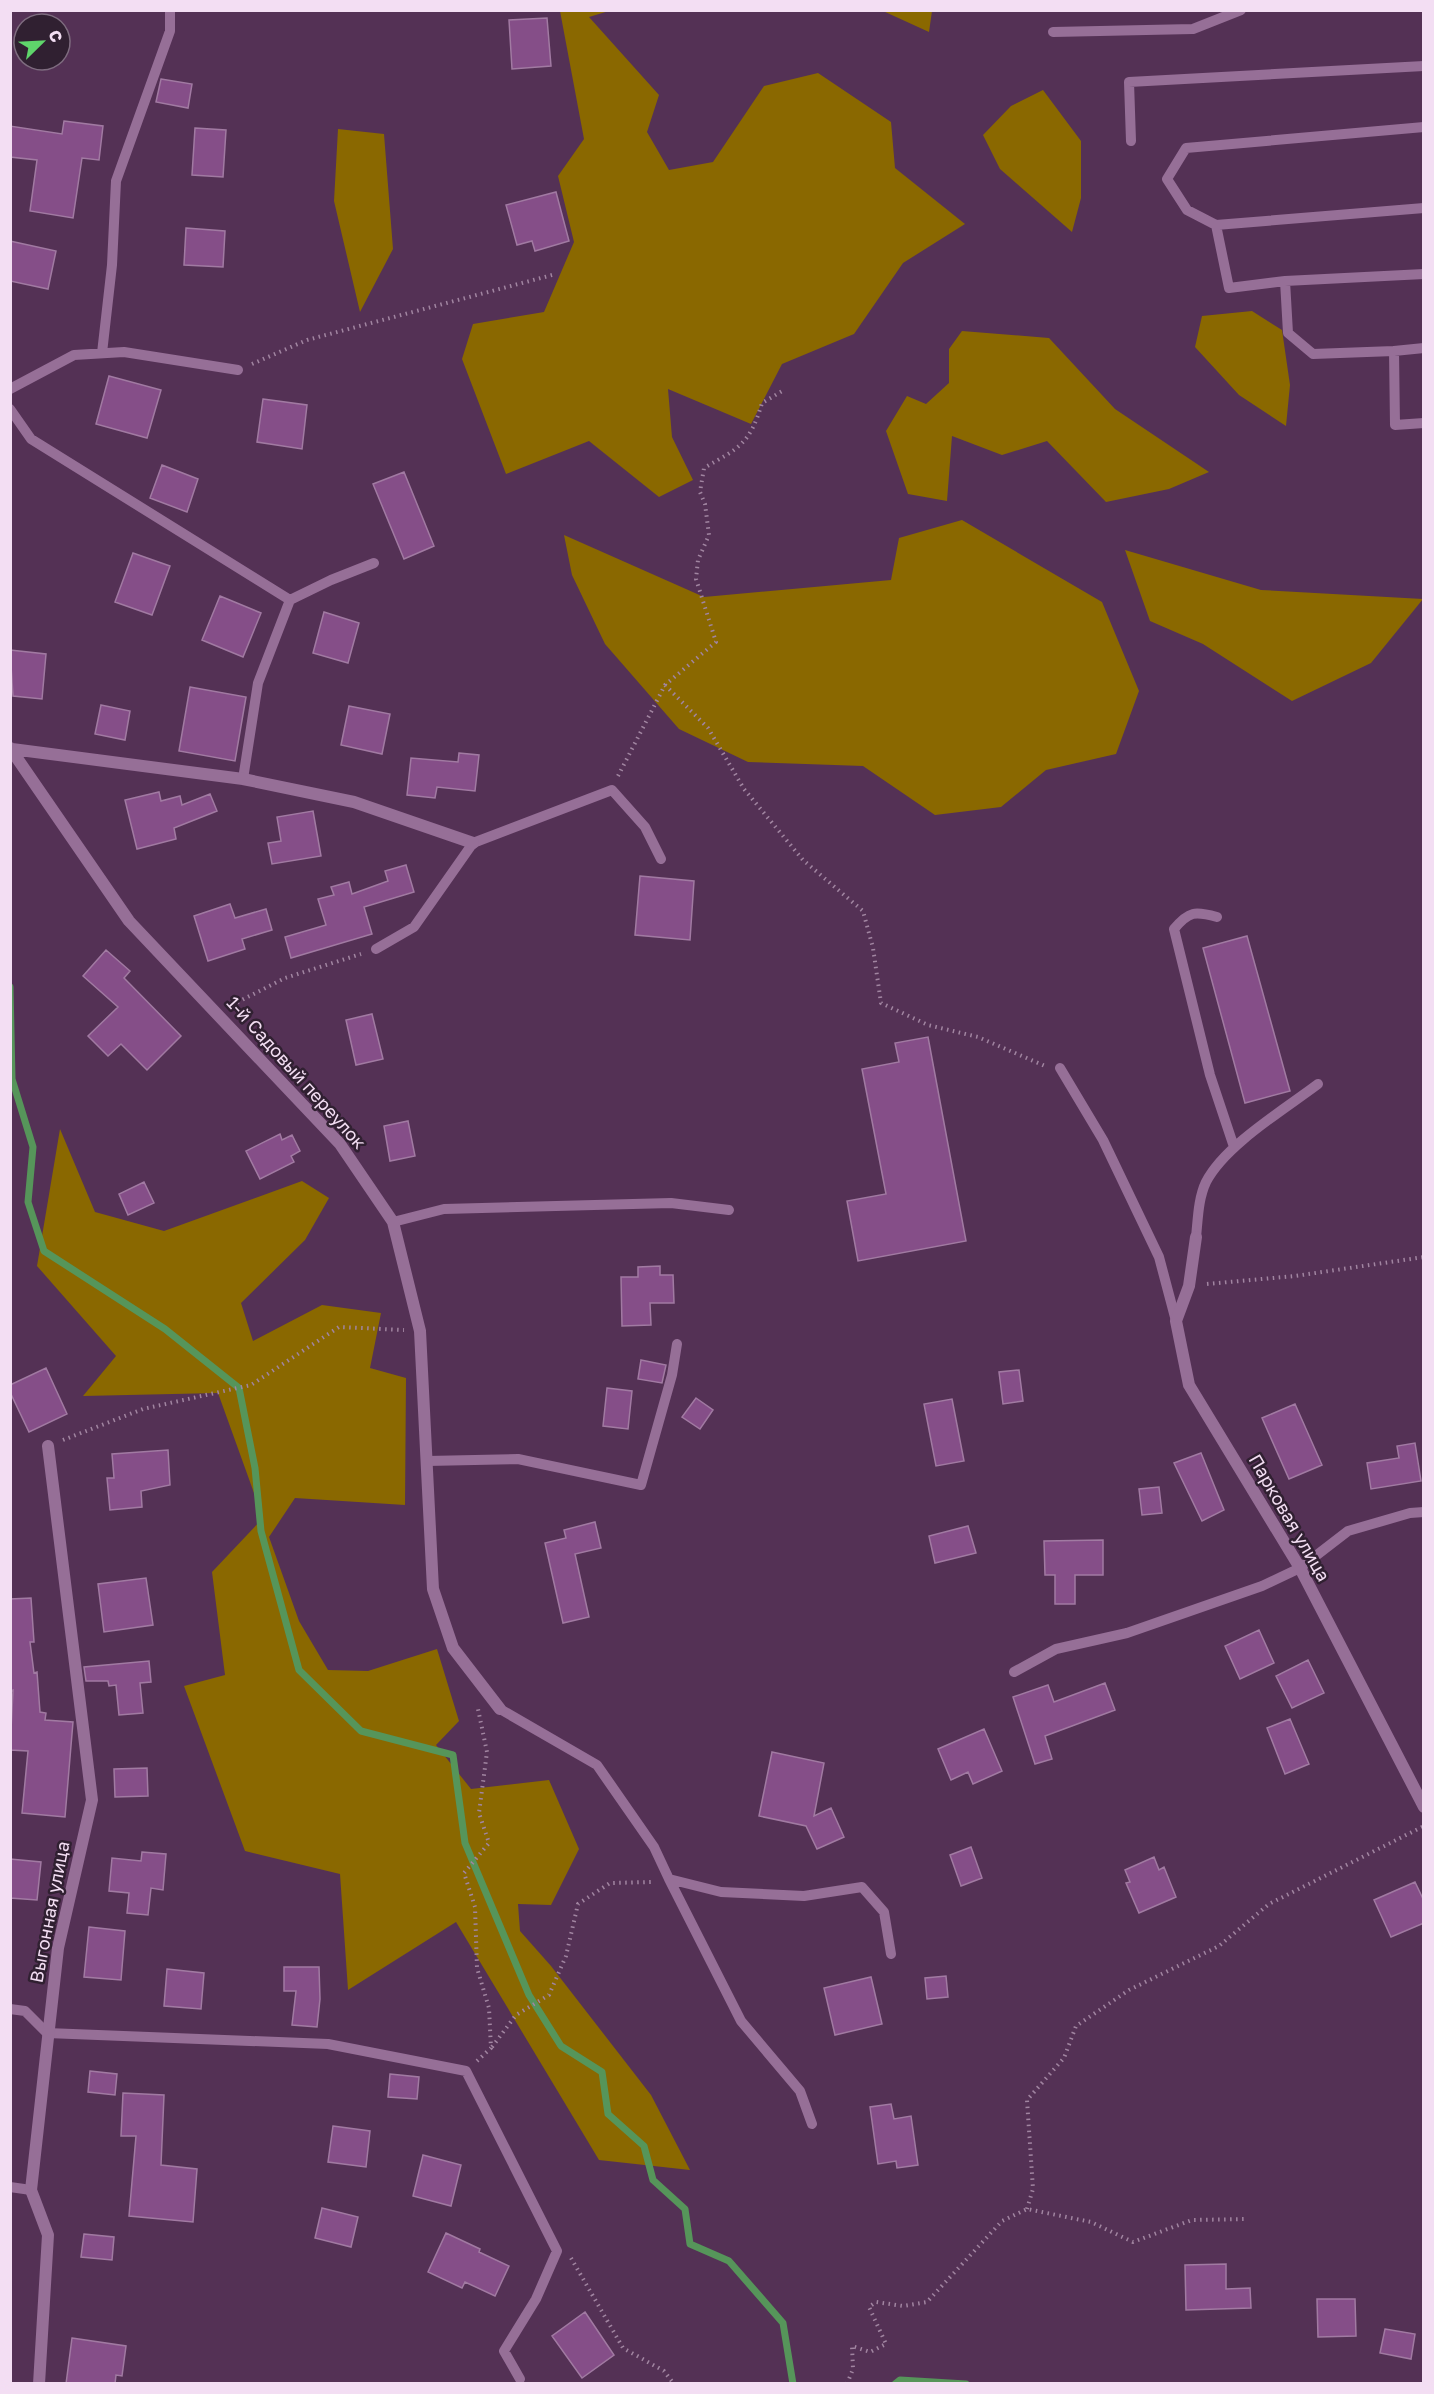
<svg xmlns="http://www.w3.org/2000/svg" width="1434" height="2394" viewBox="0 0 1434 2394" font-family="'Golos Text',sans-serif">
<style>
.forest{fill:#8a6800}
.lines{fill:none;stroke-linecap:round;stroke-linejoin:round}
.stream{stroke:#56955a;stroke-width:7}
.building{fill:#854e88;stroke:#a17aa2;stroke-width:1.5}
.path{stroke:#a185a1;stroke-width:4;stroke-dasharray:1.5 4.5;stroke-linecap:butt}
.lane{stroke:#966f97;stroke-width:10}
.street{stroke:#966f97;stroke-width:12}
.labels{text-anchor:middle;stroke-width:5;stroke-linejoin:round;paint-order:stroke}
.street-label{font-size:18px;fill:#f3def3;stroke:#302031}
</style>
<rect width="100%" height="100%" fill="#543155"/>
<path class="forest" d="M 560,11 L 609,11 L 589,17 L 659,95 L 647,132 L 669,170 L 713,162 L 764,86 L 818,73 L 891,122 L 895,168 L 965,224 L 903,263 L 854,334 L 782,364 L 751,424 L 668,389 L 672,437 L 693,480 L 659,497 L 589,441 L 506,474 L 462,359 L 473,324 L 544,312 L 574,242 L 558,176 L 584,139 Z
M 883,11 L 932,11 L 929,32 Z
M 1043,90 L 1081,141 L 1081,198 L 1072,232 L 1000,169 L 983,135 L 1011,106 Z
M 338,129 L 384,134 L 393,249 L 360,312 L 334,201 Z
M 1252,311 L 1282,330 L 1290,385 L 1286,426 L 1239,395 L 1195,347 L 1202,316 Z
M 962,331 L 1049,338 L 1115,409 L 1209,472 L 1169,489 L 1106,502 L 1047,441 L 1002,455 L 952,436 L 947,501 L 908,494 L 886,431 L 907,396 L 926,404 L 949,383 L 949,349 Z
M 962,520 L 1102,602 L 1139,691 L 1116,754 L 1046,770 L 1001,807 L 935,815 L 863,766 L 748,762 L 679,729 L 605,644 L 572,575 L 564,535 L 704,597 L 891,580 L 899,538 Z
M 1125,550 L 1261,590 L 1423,599 L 1371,663 L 1292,701 L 1203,644 L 1150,621 Z
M 60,1129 L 95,1212 L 164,1231 L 302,1181 L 329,1198 L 305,1240 L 241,1303 L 253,1341 L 322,1305 L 381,1313 L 370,1368 L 406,1378 L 405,1505 L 295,1498 L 269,1537 L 299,1621 L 328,1670 L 368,1671 L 437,1649 L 459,1721 L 436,1745 L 471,1789 L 549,1780 L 579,1849 L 551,1905 L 518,1904 L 520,1931 L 551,1966 L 651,2095 L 690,2170 L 599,2160 L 456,1922 L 348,1990 L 340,1874 L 245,1851 L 184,1686 L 225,1675 L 212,1572 L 263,1518 L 218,1393 L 83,1396 L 116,1356 L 37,1266 Z"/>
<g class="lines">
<path class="stream" d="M 10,987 L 12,1079 L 33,1147 L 28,1202 L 44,1251 L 165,1329 L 239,1388 L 255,1468 L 261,1531 L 299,1670 L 361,1731 L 453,1755 L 465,1843 L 529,1995 L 561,2046 L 602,2072 L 608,2114 L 644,2146 L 653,2180 L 685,2209 L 690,2244 L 729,2261 L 783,2323 L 793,2384
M 895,2384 L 900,2380 L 966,2384"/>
</g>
<path class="building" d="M 547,18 L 551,66 L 512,69 L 509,20 Z
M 161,79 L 192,84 L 188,108 L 156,102 Z
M 64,121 L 103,126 L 99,160 L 82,158 L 73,218 L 30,211 L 37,160 L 10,157 L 10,126 L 62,134 Z
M 195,128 L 226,130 L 223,177 L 192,175 Z
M 556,192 L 569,241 L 535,251 L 532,241 L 517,245 L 506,205 Z
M 186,228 L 225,231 L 223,267 L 184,265 Z
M 10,241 L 56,251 L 48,289 L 10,281 Z
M 109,376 L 161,390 L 147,438 L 96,424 Z
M 263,399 L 307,405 L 302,449 L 257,442 Z
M 162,465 L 198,479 L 187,512 L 150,498 Z
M 404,472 L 434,546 L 404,559 L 373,484 Z
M 133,553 L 170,566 L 152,615 L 115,602 Z
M 220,596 L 261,613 L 243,657 L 202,640 Z
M 324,612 L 359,623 L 348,663 L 313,653 Z
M 10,650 L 46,654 L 42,699 L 13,696 Z
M 190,687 L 246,697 L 235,761 L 179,751 Z
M 101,705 L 130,711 L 125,740 L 95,734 Z
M 349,706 L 390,714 L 382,754 L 341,745 Z
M 459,753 L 479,755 L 475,791 L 437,787 L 435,798 L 407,795 L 411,758 L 458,762 Z
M 159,792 L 161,801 L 180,796 L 182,805 L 210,794 L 217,811 L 174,828 L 176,839 L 137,849 L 125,800 Z
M 313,811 L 321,856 L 272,864 L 268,843 L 281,841 L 277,817 Z
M 406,865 L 414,892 L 364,907 L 372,934 L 291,958 L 285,937 L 326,925 L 318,899 L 334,895 L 331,887 L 349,882 L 352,894 L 388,881 L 385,871 Z
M 640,876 L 694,881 L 690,940 L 635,935 Z
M 230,904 L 235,918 L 266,909 L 272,930 L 242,939 L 245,949 L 208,961 L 194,916 Z
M 1247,936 L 1290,1091 L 1245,1103 L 1203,948 Z
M 106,950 L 130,971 L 124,978 L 181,1036 L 147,1070 L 121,1044 L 108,1056 L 88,1036 L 118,1007 L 83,976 Z
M 372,1014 L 383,1059 L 356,1065 L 346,1020 Z
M 928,1037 L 966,1241 L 858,1261 L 847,1201 L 886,1194 L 862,1069 L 899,1062 L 895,1043 Z
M 408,1121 L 415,1156 L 390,1161 L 384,1126 Z
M 280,1134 L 282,1140 L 292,1135 L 300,1151 L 291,1156 L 294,1162 L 260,1179 L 246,1151 Z
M 144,1182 L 154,1203 L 128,1215 L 119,1194 Z
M 660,1266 L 660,1275 L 673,1275 L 674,1303 L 650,1303 L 651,1325 L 622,1326 L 621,1277 L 638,1277 L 638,1267 Z
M 641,1360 L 666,1365 L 662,1383 L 638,1379 Z
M 46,1368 L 67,1414 L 29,1432 L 10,1392 L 10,1385 Z
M 1019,1370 L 1023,1401 L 1003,1404 L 999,1372 Z
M 607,1388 L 632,1391 L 628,1429 L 603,1426 Z
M 696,1398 L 713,1410 L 700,1429 L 682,1417 Z
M 952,1399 L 964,1461 L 936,1466 L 924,1404 Z
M 1295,1404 L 1322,1465 L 1289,1479 L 1262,1418 Z
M 1415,1443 L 1421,1481 L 1371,1489 L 1367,1463 L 1399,1458 L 1397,1446 Z
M 168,1450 L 170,1485 L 141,1491 L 142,1507 L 110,1510 L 107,1478 L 114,1478 L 112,1454 Z
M 1201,1453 L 1224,1510 L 1202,1521 L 1174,1463 Z
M 1159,1487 L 1162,1513 L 1142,1515 L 1139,1489 Z
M 595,1522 L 601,1548 L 575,1554 L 589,1617 L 563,1623 L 545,1543 L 566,1538 L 564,1530 Z
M 968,1526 L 976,1553 L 935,1563 L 929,1536 Z
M 1103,1540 L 1103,1575 L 1075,1575 L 1075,1604 L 1055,1604 L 1055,1575 L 1045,1575 L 1044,1541 Z
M 146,1578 L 153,1625 L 104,1632 L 98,1584 Z
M 31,1598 L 34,1642 L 30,1642 L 34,1673 L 37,1672 L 40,1712 L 46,1713 L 45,1720 L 73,1722 L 65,1817 L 22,1813 L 28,1751 L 10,1750 L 13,1690 L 10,1691 L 10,1599 Z
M 1259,1630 L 1274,1663 L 1240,1679 L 1225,1646 Z
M 1308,1660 L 1324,1693 L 1292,1708 L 1276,1676 Z
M 149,1661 L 151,1682 L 140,1683 L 143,1713 L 119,1715 L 116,1685 L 109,1686 L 108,1681 L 86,1681 L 84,1667 Z
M 1105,1683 L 1115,1710 L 1045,1736 L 1052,1759 L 1035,1764 L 1013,1697 L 1048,1685 L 1054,1702 Z
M 1290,1719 L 1309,1764 L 1285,1774 L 1267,1728 Z
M 984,1729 L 1002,1771 L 973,1784 L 968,1772 L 951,1780 L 938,1749 Z
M 772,1752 L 824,1763 L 814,1816 L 831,1808 L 844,1837 L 817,1849 L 806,1826 L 759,1816 Z
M 147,1768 L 148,1796 L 115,1797 L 114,1769 Z
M 971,1847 L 982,1878 L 961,1886 L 950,1855 Z
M 142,1852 L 166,1854 L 163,1890 L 151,1888 L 148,1915 L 127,1913 L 129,1893 L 109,1891 L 112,1858 L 141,1861 Z
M 1154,1857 L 1159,1870 L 1164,1867 L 1176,1897 L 1139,1913 L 1126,1883 L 1130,1882 L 1125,1870 Z
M 10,1859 L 41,1862 L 37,1900 L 10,1898 Z
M 1415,1882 L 1424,1901 L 1424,1923 L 1391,1937 L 1374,1900 Z
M 89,1927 L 125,1931 L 121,1980 L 84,1977 Z
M 284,1967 L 319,1967 L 320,1999 L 317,2027 L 292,2025 L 296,1991 L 284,1991 Z
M 167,1969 L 204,1973 L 201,2009 L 164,2006 Z
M 946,1976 L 948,1997 L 927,1999 L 925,1978 Z
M 871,1977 L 882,2024 L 835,2035 L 824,1988 Z
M 90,2071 L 117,2074 L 115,2095 L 88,2092 Z
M 390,2074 L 419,2077 L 417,2099 L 388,2097 Z
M 123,2093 L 164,2095 L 161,2165 L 197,2169 L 193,2222 L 129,2216 L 136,2136 L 121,2136 Z
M 891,2104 L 894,2119 L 911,2116 L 918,2165 L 897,2168 L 896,2161 L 878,2164 L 870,2107 Z
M 333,2126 L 370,2131 L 366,2167 L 328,2162 Z
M 423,2155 L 461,2165 L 451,2206 L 413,2196 Z
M 322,2208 L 358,2217 L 351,2247 L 315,2238 Z
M 446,2233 L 480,2249 L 479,2252 L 509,2266 L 495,2296 L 465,2282 L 462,2288 L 428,2272 Z
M 84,2234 L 114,2237 L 112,2260 L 81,2257 Z
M 1226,2264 L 1226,2289 L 1250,2288 L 1251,2308 L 1186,2310 L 1185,2265 Z
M 1317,2299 L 1355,2299 L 1356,2336 L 1318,2337 Z
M 585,2312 L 614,2355 L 582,2378 L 552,2336 Z
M 1385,2329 L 1415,2334 L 1411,2359 L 1380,2353 Z
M 72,2338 L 126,2346 L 122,2376 L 116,2375 L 115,2384 L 66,2384 Z"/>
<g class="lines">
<path class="path" d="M 252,364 L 307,340 L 556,274
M 665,685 L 708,728 L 744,789 L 803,860 L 863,911 L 873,948 L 881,1003 L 928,1025 L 978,1037 L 1045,1066
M 618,776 L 665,685 L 716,642 L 696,579 L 698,560 L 709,535 L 705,504 L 700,492 L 704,468 C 739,448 750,444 762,403 L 784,390
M 232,1005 L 285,978 L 361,954
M 1207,1284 L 1295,1276 L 1424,1257
M 63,1440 L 143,1409 L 251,1385 L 339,1327 L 404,1330
M 492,2047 L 516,2015 L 549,1995 L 566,1956 L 578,1904 L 610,1883 L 653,1882
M 477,2061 L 491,2048 L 489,2008 L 477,1968 L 475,1907 L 464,1873 L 489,1843 L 479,1813 L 487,1752 L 478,1709
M 1027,2209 L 1033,2189 L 1027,2100 L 1064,2058 L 1076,2026 L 1129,1990 L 1219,1946 L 1269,1904 L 1424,1826
M 571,2258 L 623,2348 L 664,2371 L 674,2384
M 847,2384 L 853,2369 L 852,2346 L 870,2352 L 886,2344 L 869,2307 L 876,2302 L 903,2306 L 927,2302 L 1002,2221 L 1027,2209 L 1091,2222 L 1133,2242 L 1192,2220 L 1248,2219"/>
<path class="lane" d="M 1053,32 L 1193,29 L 1241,10
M 1424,127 L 1186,148 L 1167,179 L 1187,210 L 1216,225 L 1229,288 L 1285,281 L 1424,274
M 1131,141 L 1129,82 L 1424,66
M 1216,225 L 1424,208
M 1285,281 L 1288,333 L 1313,354 L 1394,351 L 1395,425 L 1424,423
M 1394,351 L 1424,348
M 102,353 L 112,265 L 116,181 L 170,31 L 170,10
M 10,389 L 74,355 L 124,352 L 238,370
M 10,409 L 31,439 L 290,600 L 258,683 L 243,779
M 290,600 L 331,580 L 374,563
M 1217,917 C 1195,911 1189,911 1174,929 L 1210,1075 L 1234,1147
M 376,949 L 414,927 L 473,843 L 612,790 L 645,827 L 661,859
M 1060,1068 L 1103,1140 L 1159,1257 L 1176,1321
M 393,1222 L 444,1209 L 671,1203 L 729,1210
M 1196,1237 C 1198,1219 1198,1199 1206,1182 C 1225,1145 1285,1109 1318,1084
M 427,1461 L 518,1459 L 641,1485 L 672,1375 L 677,1344
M 1014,1672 L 1056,1649 L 1127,1633 L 1262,1586 L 1300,1568 L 1348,1531 L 1410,1513 L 1424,1512
M 500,1709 L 597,1765 L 654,1847 L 669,1879 L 721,1892 L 804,1896 L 862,1887 L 884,1912 L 891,1954
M 669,1879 L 741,2021 L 800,2091 L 812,2124
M 10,2009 L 25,2011 L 47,2033 L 328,2044 L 466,2071 L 557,2251 L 536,2299 L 504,2351 L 520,2379
M 10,2187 L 31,2190"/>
<path class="street" d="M 10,748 L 129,921 L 340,1144 L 393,1222 L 420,1331 L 433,1589 L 453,1648 L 500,1709
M 12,749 L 243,779 L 354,802 L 473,843
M 1196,1237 L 1189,1286 L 1176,1321 L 1189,1385 L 1300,1568 L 1424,1807
M 39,2384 L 48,2235 L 31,2190 L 58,1948 L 92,1800 L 48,1446"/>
</g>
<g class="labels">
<g class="street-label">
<text transform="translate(296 1073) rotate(48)" y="6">1-й Садовый переулок</text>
<text transform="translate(1289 1518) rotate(60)" y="6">Парковая улица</text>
<text transform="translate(50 1912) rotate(-79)" y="6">Выгонная улица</text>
</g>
</g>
<rect width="1434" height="2394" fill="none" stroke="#f3def3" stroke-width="24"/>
<g transform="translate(42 42) rotate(66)"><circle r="28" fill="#302031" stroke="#7e6c7f" stroke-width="1.5"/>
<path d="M0-4.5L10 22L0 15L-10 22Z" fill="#5fd56b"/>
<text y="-9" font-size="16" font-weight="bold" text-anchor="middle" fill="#f3def3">С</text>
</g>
</svg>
